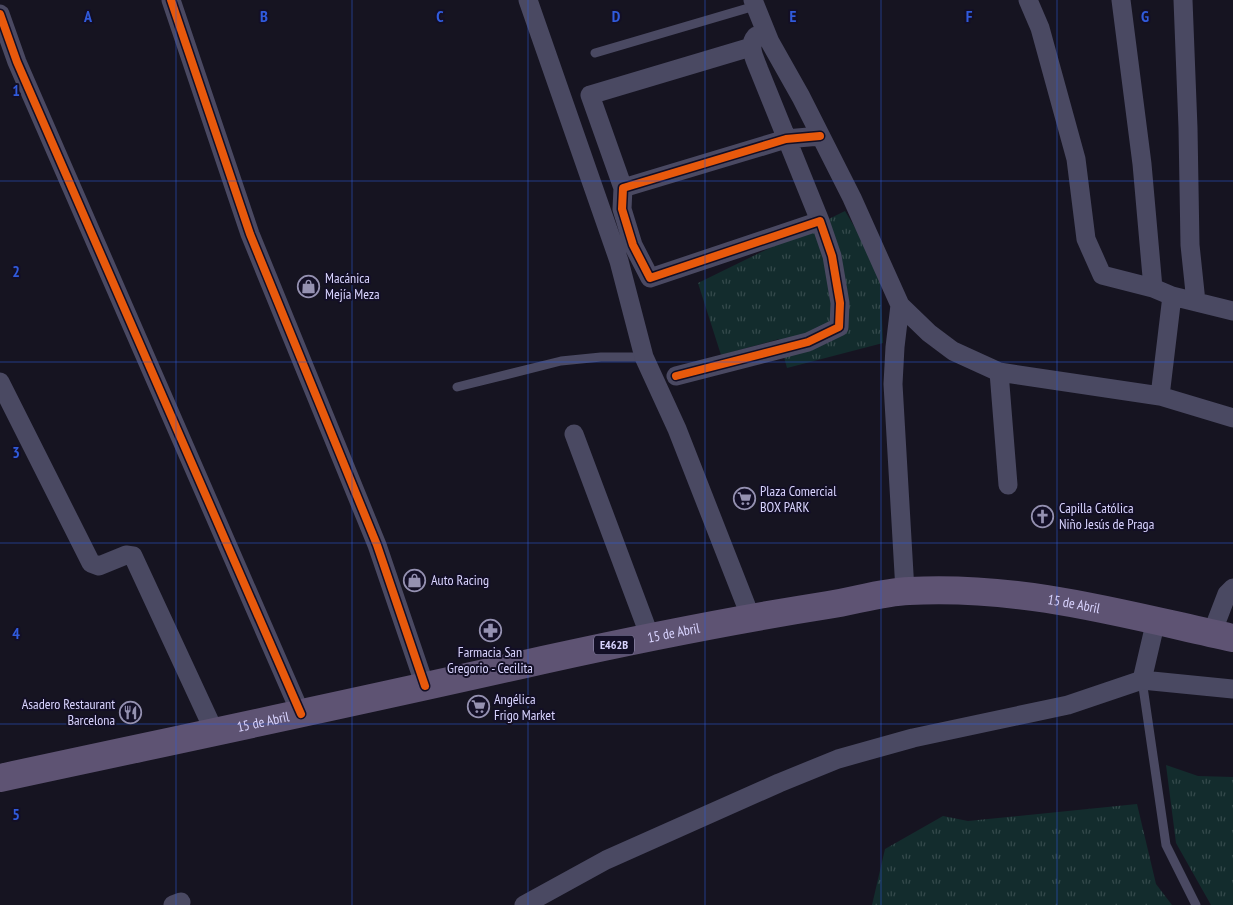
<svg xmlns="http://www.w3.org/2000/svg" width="1233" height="905" viewBox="0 0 1233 905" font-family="'PT Sans Narrow',sans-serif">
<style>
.grass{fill:url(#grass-tufts)}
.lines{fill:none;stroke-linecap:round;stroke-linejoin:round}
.lane{stroke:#4a4962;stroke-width:9}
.street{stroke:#4a4962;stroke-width:19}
.primary{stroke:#5e5373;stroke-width:28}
.cycleway-casing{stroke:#130f26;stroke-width:11}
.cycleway{stroke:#e8590c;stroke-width:8}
.grid{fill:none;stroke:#305bdc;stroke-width:1;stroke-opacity:0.55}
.labels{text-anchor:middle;stroke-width:4;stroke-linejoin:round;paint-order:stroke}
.shield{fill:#130f26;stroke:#9e99be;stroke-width:1}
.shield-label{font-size:12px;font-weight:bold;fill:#d9d4ff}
.poi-label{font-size:14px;fill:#d9d4ff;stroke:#130f26;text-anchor:start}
.street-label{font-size:14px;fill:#d9d4ff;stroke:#130f26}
.grid-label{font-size:16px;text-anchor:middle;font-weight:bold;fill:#305bdc;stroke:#130f26;stroke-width:4;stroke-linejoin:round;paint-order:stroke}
</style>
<defs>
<pattern id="grass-tufts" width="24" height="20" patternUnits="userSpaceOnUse" patternTransform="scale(1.25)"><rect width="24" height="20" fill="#132c2d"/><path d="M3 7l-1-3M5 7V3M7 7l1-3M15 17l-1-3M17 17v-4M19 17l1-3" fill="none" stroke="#354a4c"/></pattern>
</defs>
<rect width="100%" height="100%" fill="#161421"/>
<path class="grass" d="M 845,211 L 880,269 L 883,343 L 787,368 L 779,339 L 721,355 L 698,283 Z
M 1166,765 L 1198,776 L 1233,777 L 1233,905 L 1211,905 L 1176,843 Z
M 1137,804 L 1156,884 L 1172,905 L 872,905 L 885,849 L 943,816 L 968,821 Z"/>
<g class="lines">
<path class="lane" d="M 595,53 L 755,6
M 457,387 L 561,361 L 601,357 L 644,357
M 1142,680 L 1166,845 L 1196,905"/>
<path class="street" d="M 171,0 L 250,234 L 377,545 L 425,686
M 528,0 L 619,261 L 644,357 L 677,429 L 751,618
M 753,0 L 770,42 L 801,97 L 852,198 L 900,305 L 929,333 L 953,351 L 999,372 L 1160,396 L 1233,418
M 1028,0 L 1040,28 L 1076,159 L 1086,239 L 1102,275 L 1153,288 L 1172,296 L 1233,311
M 1121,0 L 1142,164 L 1153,288
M 1183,0 L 1188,128 L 1190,245 L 1196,302
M 0,14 L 17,62 L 301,714
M 756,36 C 747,46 755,59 759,70 L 820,221
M 623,188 L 590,95 L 751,47
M 900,305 L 895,347 L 893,384 L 905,591
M 999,372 L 1008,485
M 676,376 L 808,342 L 839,327 L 840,303 L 832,256 L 820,221 L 650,278 L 633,245 L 622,209 L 623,188 L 786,139 L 820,136
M 0,382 L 91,563 L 99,566 L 126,555 L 133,556 L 215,733
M 1160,396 L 1172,296
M 574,434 L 650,637
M 1212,633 L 1227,594 L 1233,588
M 1142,680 L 1233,689
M 173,905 L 181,902
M 524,905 L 606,860 L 779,783 L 838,759 L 913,738 L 1068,705 L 1142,680 L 1156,620"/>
<path class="primary" id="s1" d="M 0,778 C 181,739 363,701 543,660 C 638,639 733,620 828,605 C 855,601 882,592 909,591 C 1023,585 1123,614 1233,638"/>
<defs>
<path id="cycleway" d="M 171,0 L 250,234 L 377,545 L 425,686
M 0,14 L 17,62 L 301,714
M 676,376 L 808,342 L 839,327 L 840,303 L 832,256 L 820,221 L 650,278 L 633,245 L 622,209 L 623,188 L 786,139 L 820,136"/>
</defs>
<use href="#cycleway" class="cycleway-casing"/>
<use href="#cycleway" class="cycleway"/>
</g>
<path class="grid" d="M 176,0 L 176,905M 352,0 L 352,905M 528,0 L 528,905M 705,0 L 705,905M 881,0 L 881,905M 1057,0 L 1057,905M 0,181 L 1233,181M 0,362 L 1233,362M 0,543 L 1233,543M 0,724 L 1233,724"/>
<defs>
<symbol id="shop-ring" viewBox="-11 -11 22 22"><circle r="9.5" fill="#130f26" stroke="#9591b1" stroke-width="1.5"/><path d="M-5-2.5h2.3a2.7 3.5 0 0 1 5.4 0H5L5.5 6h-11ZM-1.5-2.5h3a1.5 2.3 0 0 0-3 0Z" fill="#9591b1"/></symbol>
<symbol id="supermarket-ring" viewBox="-11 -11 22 22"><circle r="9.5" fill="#130f26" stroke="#9591b1" stroke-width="1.5"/><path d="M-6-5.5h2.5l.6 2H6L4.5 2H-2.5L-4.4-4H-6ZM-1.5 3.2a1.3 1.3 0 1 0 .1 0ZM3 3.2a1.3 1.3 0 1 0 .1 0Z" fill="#9591b1"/></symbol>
<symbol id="church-ring" viewBox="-11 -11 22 22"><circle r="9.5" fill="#130f26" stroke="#9591b1" stroke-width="1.5"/><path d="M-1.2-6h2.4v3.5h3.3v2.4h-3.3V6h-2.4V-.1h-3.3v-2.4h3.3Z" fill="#9591b1"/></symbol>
<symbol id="pharmacy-ring" viewBox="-11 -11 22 22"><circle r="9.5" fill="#130f26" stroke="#9591b1" stroke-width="1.5"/><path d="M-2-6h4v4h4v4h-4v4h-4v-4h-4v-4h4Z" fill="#9591b1"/></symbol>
<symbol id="restaurant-ring" viewBox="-11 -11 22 22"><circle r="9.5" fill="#130f26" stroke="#9591b1" stroke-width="1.5"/><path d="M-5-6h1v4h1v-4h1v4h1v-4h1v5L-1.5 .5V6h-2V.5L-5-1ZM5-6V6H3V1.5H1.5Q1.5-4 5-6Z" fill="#9591b1"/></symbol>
</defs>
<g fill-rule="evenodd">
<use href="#shop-ring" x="296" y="274" width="25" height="25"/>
<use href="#supermarket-ring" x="732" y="486" width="25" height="25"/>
<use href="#church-ring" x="1030" y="504" width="25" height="25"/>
<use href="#shop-ring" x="402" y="568" width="25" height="25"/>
<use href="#pharmacy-ring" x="478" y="618" width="25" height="25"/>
<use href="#supermarket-ring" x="466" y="694" width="25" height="25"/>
<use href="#restaurant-ring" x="118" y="700" width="25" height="25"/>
</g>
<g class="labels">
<rect class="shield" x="594" y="635.5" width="40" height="19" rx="4"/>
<g class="shield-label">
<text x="614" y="649">E462B</text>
</g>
<g class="poi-label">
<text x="325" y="283">Macánica<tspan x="325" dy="16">Mejía Meza</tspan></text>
<text x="760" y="496">Plaza Comercial<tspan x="760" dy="16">BOX PARK</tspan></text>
<text x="1059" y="513">Capilla Católica<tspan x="1059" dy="16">Niño Jesús de Praga</tspan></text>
<text x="431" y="585">Auto Racing</text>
<text x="490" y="657" text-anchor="middle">Farmacia San<tspan x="490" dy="16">Gregorio - Cecilita</tspan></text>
<text x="494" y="704">Angélica<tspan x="494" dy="16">Frigo Market</tspan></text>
<text x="115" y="709" text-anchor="end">Asadero Restaurant<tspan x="115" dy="16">Barcelona</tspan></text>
</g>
<g class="street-label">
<text dy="5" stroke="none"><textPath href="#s1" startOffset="1094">15 de Abril</textPath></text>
<text dy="5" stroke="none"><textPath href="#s1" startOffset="689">15 de Abril</textPath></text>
<text dy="5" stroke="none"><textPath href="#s1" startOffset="269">15 de Abril</textPath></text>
</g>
</g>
<g class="grid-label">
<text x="88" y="22">A</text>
<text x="264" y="22">B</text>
<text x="440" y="22">C</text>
<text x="616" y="22">D</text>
<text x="793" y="22">E</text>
<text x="969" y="22">F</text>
<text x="1145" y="22">G</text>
<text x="16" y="96">1</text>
<text x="16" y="277">2</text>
<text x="16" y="458">3</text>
<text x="16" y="639">4</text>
<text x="16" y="820">5</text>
</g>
</svg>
